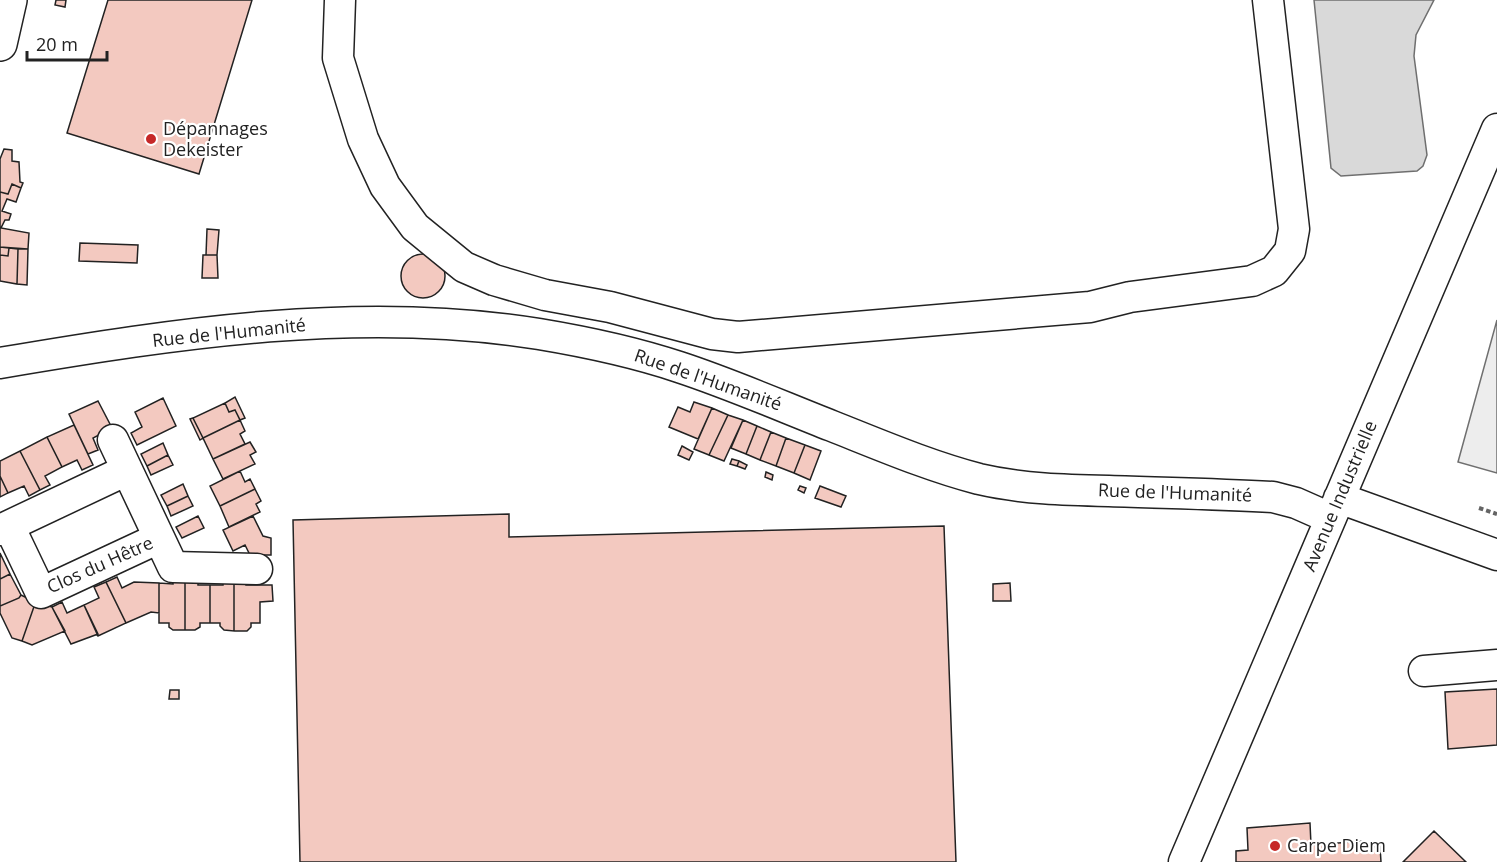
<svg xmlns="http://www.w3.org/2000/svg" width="1497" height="862" viewBox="0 0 1497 862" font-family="'Open Sans',sans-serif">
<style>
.parking{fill:#ededed;stroke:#6f6f6f;stroke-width:1.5}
.water{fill:#d9d9d9;stroke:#6f6f6f;stroke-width:1.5}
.building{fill:#f3c9c0;stroke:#222;stroke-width:1.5}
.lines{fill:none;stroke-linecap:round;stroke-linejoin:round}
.minor-casing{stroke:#222;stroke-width:33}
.major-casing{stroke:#222;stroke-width:36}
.path{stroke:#646464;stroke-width:4;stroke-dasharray:4.5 3;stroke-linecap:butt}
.minor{stroke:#fff;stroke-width:30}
.major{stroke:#fff;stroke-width:33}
.poi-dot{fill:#c62828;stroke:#fff;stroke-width:2}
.labels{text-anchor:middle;stroke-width:4.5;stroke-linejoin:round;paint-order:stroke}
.poi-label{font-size:18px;fill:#222;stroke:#fff;text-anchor:start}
.street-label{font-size:18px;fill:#222;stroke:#fff}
</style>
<rect width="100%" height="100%" fill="#fff"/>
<path class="parking" d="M 1497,320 L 1497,473 L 1458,462 Z"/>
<path class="water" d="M 1314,0 L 1434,0 L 1416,35 L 1414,56 L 1427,155 L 1423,166 L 1417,171 L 1341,176 L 1331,168 Z"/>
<path class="building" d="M 56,0 L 66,0 L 65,7 L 55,5 Z
M 108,0 L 252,0 L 199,174 L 67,133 Z
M 4,149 L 12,150 L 12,161 L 19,162 L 20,182 L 23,183 L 21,188 L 12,184 L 8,194 L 0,192 L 0,159 Z
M 12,184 L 21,188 L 16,202 L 7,199 L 2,211 L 11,214 L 9,220 L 5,220 L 1,228 L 29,233 L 28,249 L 0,247 L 0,192 L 8,194 Z
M 207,229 L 219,230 L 217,255 L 206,255 Z
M 80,243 L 138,245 L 137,263 L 79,261 Z
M 0,247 L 9,248 L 8,256 L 0,255 Z
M 9,248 L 18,249 L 17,284 L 0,281 L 0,255 L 8,256 Z
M 18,249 L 28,249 L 27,285 L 17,284 Z
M401 276a22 22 0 1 1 44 0a22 22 0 1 1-44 0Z
M 203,255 L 217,255 L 218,278 L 202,278 Z
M 235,397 L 245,418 L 240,420 L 235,410 L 229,412 L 225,403 Z
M 163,398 L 176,426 L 137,445 L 131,433 L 142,427 L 135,412 Z
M 98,401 L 112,428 L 93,438 L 98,450 L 88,454 L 69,414 Z
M 694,402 L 712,408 L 698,439 L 669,427 L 678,407 L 690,412 Z
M 225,403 L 229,412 L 235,410 L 240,420 L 203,438 L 193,418 Z
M 712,408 L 728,415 L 709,455 L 694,449 Z
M 728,415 L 743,420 L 724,461 L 709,455 Z
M 193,418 L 203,438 L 200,440 L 190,419 Z
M 240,420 L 245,431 L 240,434 L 245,444 L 213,459 L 203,438 Z
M 743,420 L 757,426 L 746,454 L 731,448 Z
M 74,425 L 93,465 L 82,470 L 77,460 L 62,467 L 47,437 Z
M 757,426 L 771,432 L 760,460 L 746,454 Z
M 771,432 L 786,438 L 776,466 L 760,460 Z
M 47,437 L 62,467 L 45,476 L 50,485 L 40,490 L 20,451 Z
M 786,438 L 805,445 L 794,473 L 776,466 Z
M 250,442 L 256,452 L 250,455 L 255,464 L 223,479 L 213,459 Z
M 163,443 L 168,455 L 147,466 L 141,454 Z
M 805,445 L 821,451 L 810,480 L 794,473 Z
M 682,446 L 693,452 L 689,460 L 678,455 Z
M 20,451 L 40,490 L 29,496 L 24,486 L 8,493 L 0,476 L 0,461 Z
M 168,455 L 173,465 L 151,475 L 147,466 Z
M 732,459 L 739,461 L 737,466 L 730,464 Z
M 739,461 L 747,465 L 745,469 L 737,466 Z
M 240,471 L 245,482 L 250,479 L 255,489 L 220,506 L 210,486 Z
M 766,472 L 773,475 L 772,480 L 765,477 Z
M 0,476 L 8,493 L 0,497 Z
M 183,484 L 188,496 L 167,506 L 161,495 Z
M 800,486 L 806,488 L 804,493 L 798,490 Z
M 820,486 L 846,496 L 841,507 L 815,498 Z
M 255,489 L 261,501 L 256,504 L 260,512 L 229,527 L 220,506 Z
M 188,496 L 193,506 L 171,516 L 167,506 Z
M 509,514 L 509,537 L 944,526 L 956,862 L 300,862 L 293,520 Z
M 198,516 L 204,528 L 182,538 L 176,527 Z
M 253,516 L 263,536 L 271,538 L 271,555 L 250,555 L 245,545 L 233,551 L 223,530 Z
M 0,553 L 10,574 L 0,579 Z
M 10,574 L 21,595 L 19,598 L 0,606 L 0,579 Z
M 117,577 L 122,588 L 134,582 L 159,583 L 159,613 L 151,612 L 126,623 L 106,582 Z
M 173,581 L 185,581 L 185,630 L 173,630 L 169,627 L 169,623 L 159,623 L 159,583 L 173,584 Z
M 185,581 L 198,581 L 198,585 L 210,585 L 210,623 L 200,623 L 200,627 L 195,630 L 185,630 Z
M 106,582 L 126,623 L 98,636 L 84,605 L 99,598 L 94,587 Z
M 223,582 L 234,582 L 234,631 L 224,630 L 220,626 L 220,623 L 210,623 L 210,585 L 223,585 Z
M 234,582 L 246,582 L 246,585 L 272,585 L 273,601 L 260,602 L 260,623 L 251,623 L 251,627 L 247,631 L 234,631 Z
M 1010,583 L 1011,601 L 993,601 L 993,584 Z
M 21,595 L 27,598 L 37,598 L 22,641 L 12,638 L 0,613 L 0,606 L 19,598 Z
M 37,598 L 46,605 L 52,607 L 65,631 L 32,645 L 22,641 Z
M 62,602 L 67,613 L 84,605 L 98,634 L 71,644 L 52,607 Z
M 1497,689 L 1497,745 L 1448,749 L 1445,692 Z
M 170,690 L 179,690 L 179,699 L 169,699 Z
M 1310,823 L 1311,845 L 1365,841 L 1366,848 L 1380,846 L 1381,862 L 1236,862 L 1236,851 L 1248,850 L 1247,828 Z
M 1434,831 L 1466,862 L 1403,862 Z"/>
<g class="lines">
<defs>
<path id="minor" d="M 340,0 L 338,58 L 363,139 L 385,186 L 415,227 L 464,267 L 494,280 L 545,295 L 610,307 L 712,334 L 738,337 L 1090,307 L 1130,297 L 1252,281 L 1274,271 L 1290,251 L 1294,229 L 1268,0
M 0,363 C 177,333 361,305 539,334 C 587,342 634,352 679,367 C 731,384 781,406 832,426 C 880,445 929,466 979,479 C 1022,489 1066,490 1109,491 C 1164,493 1218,494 1273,497 L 1296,503 L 1330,518
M 113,440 L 173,567 L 257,569
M 1339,498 L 1497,555
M 9,526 L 41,593 L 159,538
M 0,530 L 127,470
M 1424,671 L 1497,665
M 1184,862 L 1497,129"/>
<path id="major" d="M 0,44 L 10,0"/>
</defs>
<use href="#minor" class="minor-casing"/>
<use href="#major" class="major-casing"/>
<path class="path" d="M 1479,508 L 1497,514"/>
<use href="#minor" class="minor"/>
<use href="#major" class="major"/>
</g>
<g class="poi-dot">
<circle cx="151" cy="139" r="6"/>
<circle cx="1275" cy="846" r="6"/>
</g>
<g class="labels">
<g class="poi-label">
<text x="163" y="135">Dépannages<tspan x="163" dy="21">Dekeister</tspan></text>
<text x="1287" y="852">Carpe Diem</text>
</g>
<g class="street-label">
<text transform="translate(229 333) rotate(-6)" y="6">Rue de l'Humanité</text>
<text transform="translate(708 380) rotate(19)" y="6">Rue de l'Humanité</text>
<text transform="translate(1175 493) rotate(2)" y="6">Rue de l'Humanité</text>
<text transform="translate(1340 496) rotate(-67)" y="6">Avenue Industrielle</text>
<text transform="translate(100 565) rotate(-24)" y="6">Clos du Hêtre</text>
</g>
</g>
<path d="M27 51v9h80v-9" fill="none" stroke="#222222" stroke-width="3"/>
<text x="36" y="51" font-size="18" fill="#222222" stroke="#ffffff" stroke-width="4.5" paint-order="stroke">20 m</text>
</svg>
